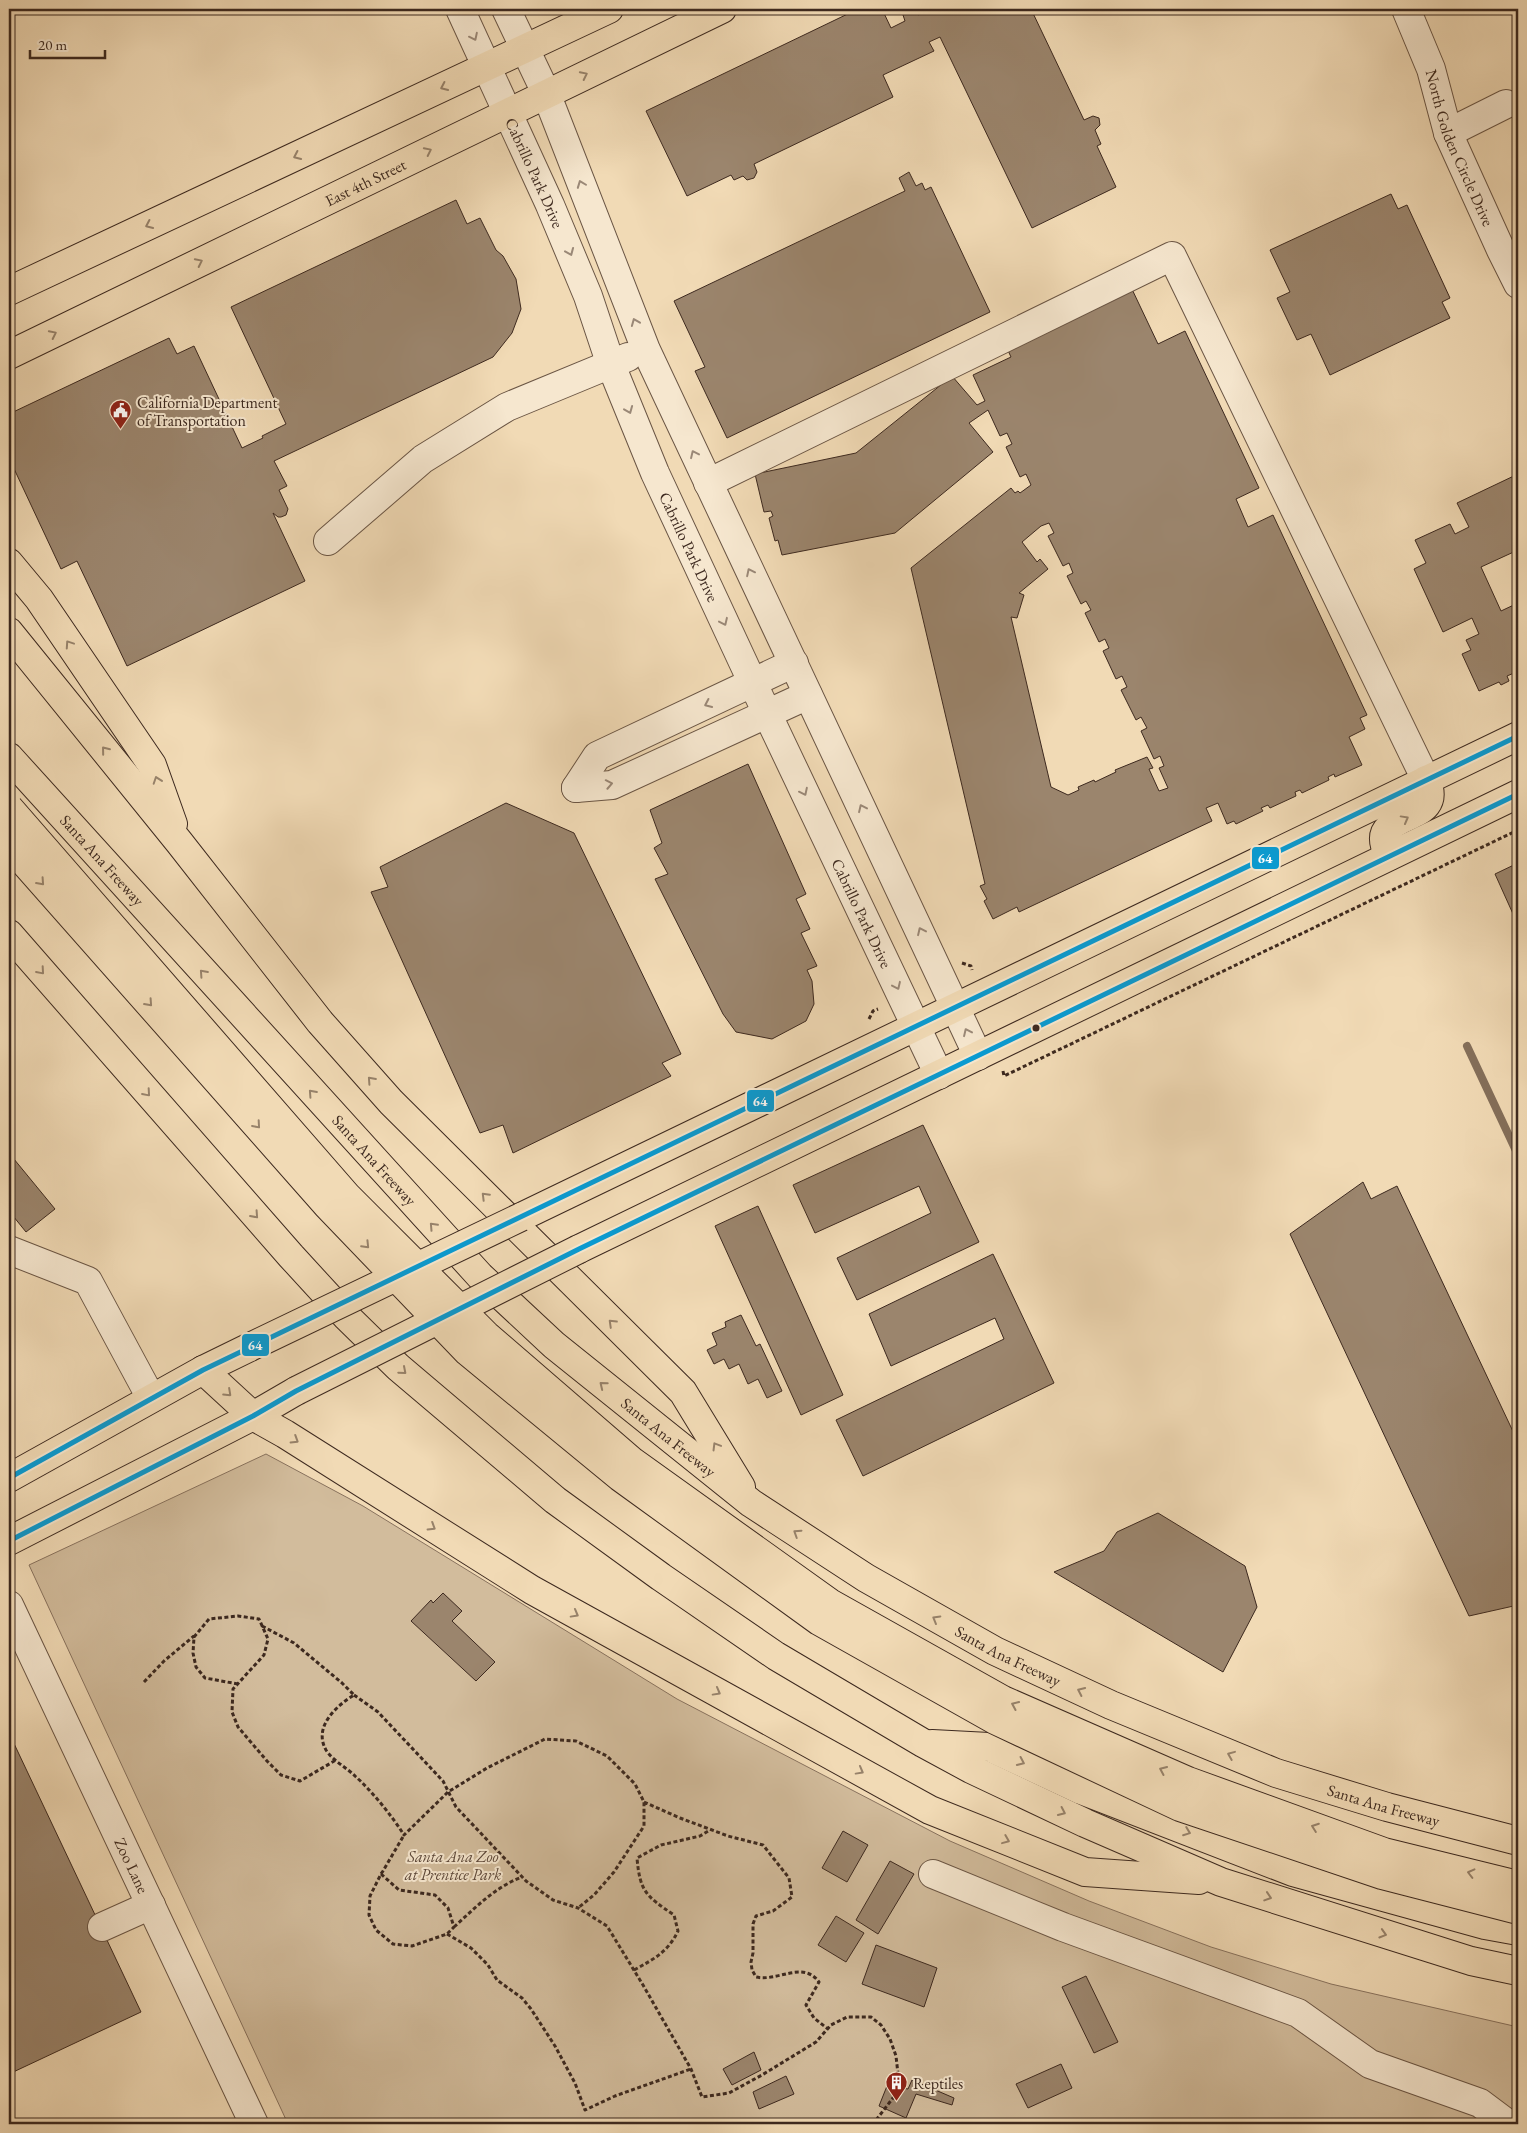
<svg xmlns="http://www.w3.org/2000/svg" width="1527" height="2133" viewBox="0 0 1527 2133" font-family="'EB Garamond',serif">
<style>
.green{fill:#d2bc9c;stroke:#88725e}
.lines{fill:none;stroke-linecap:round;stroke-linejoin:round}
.stream{stroke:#846f5a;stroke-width:8}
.building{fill:#9b856d;stroke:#3d291f;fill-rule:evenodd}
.minor-casing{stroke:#6a5544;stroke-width:30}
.major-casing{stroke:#3d291f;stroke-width:30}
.highway-casing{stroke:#3d291f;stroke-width:30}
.path{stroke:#3d291f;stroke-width:3;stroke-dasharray:4 2.5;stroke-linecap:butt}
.minor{stroke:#f6e7cf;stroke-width:28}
.major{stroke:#f1dab5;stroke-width:28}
.highway{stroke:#f1dab5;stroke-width:28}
.major-bridge-casing{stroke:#3d291f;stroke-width:30;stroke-linecap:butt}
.highway-bridge-casing{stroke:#3d291f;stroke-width:30;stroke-linecap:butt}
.major-bridge{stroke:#f1dab5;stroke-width:28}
.highway-bridge{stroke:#f1dab5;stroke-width:28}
.bus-1-casing{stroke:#f6e7cf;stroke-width:9}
.bus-1{stroke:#099bd2;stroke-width:5}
.oneway{stroke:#9a8877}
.oneway2{stroke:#97826a}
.bus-dot{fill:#3d291f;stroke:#f6e7cf;stroke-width:2}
.labels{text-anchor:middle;stroke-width:4;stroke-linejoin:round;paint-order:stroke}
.street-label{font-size:16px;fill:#3d291f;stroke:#f6e7cf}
.poi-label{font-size:16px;fill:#3d291f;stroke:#f6e7cf;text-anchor:start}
.park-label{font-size:16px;font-style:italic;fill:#5b4638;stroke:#f6e7cf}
.line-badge{stroke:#f6e7cf;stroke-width:2}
.badge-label{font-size:14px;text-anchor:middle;font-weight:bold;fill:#fff}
</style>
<rect width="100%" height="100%" fill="#f1dab5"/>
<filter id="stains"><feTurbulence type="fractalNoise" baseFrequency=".004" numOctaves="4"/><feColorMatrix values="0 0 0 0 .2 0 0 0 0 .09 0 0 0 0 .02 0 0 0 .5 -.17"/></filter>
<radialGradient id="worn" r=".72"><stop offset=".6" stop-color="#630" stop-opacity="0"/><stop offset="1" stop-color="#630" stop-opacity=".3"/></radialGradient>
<path class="green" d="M 266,1454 L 363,1506 L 677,1699 L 950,1841 L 1089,1901 L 1211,1947 L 1331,1984 L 1518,2027 L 1518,2124 L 288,2124 L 29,1565 Z"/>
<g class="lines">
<path class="stream" d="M 1467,1046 L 1518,1155"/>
</g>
<path class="building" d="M 858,9 L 882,9 L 891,28 L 905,21 L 901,9 L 915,9 L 918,15 L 927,9 L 1031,9 L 1084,120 L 1093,116 L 1099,118 L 1100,125 L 1095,130 L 1101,144 L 1097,146 L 1116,187 L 1032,228 L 940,37 L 929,42 L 934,51 L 883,75 L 893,97 L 754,164 L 757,172 L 754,178 L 747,180 L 743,176 L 734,180 L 731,175 L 687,196 L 646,111 Z
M 909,172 L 916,186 L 922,183 L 925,190 L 931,187 L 990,312 L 727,438 L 695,371 L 705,367 L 674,301 L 905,191 L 899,178 Z
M 1391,194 L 1398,209 L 1407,205 L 1450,298 L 1442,302 L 1450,318 L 1330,375 L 1311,334 L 1297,340 L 1277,298 L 1290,292 L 1270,250 Z
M 456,200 L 467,224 L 480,218 L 496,250 L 503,256 L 516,279 L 521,309 L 512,333 L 493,357 L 274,461 L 287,486 L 279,490 L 288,509 L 286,515 L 281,517 L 278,517 L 273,513 L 305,581 L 127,666 L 77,561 L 61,569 L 9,458 L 10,417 L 9,414 L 169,338 L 177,354 L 194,346 L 242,448 L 263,438 L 262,436 L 286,424 L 231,307 Z
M 1130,285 L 1158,344 L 1185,331 L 1259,488 L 1236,499 L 1248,527 L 1273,515 L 1367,715 L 1360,718 L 1365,729 L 1349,737 L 1362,765 L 1335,777 L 1334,774 L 1328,777 L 1329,780 L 1302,793 L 1300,790 L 1295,792 L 1296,796 L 1270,808 L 1268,805 L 1261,808 L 1263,811 L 1236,824 L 1234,821 L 1227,824 L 1218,803 L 1206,808 L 1212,821 L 1019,912 L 1017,907 L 993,919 L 984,901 L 987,899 L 980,886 L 985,884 L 911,568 L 1011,488 L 1015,493 L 1018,491 L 1020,493 L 1031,485 L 1026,474 L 1020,477 L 1006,447 L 1012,444 L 1007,433 L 1000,436 L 988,410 L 969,423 L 993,452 L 895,533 L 782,555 L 778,540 L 775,541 L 769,518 L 773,516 L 771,511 L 764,512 L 755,474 L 856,453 L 952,376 L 977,405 L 985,401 L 973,375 L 1011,357 L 1005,344 ZM 1049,523 L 1054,533 L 1048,536 L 1063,566 L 1069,563 L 1073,573 L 1067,576 L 1081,604 L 1086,601 L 1091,610 L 1085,613 L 1099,642 L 1105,639 L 1109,648 L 1103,651 L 1116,679 L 1122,676 L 1127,687 L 1121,690 L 1136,720 L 1141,717 L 1147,728 L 1141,731 L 1154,759 L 1160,756 L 1164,766 L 1159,768 L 1168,788 L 1159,791 L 1149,769 L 1153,768 L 1147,757 L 1115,770 L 1116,772 L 1095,782 L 1094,780 L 1078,787 L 1079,790 L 1068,795 L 1051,787 L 1011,617 L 1017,618 L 1024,595 L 1019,593 L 1048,569 L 1040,559 L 1037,562 L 1022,542 L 1041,526 Z
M 1518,474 L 1518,550 L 1481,567 L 1501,611 L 1518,603 L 1518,667 L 1513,670 L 1514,673 L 1507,676 L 1509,681 L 1501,685 L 1499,682 L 1479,691 L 1462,654 L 1471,650 L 1466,640 L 1479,634 L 1472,618 L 1443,632 L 1414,569 L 1426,563 L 1415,540 L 1450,524 L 1455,534 L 1469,527 L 1457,503 Z
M 748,764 L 806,894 L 796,899 L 810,929 L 801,933 L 817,966 L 807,970 L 812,981 L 814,1004 L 806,1021 L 772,1039 L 736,1032 L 723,1014 L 655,879 L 668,874 L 654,848 L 662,843 L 650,810 Z
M 506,803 L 574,833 L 681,1054 L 662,1063 L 671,1076 L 513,1153 L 503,1125 L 480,1133 L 371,892 L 388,887 L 380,867 Z
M 1518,863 L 1518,925 L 1495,874 Z
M 923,1125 L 979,1242 L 857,1300 L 837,1258 L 931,1213 L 919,1186 L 815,1233 L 793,1185 Z
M 9,1153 L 55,1209 L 26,1232 L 9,1211 Z
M 1363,1182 L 1371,1199 L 1397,1186 L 1518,1442 L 1518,1605 L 1469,1616 L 1290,1234 Z
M 758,1206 L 843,1395 L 801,1415 L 715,1226 Z
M 993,1254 L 1054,1383 L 863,1476 L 836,1420 L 1004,1339 L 995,1318 L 891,1366 L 869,1314 Z
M 741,1315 L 756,1346 L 760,1344 L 782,1391 L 767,1398 L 758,1379 L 748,1384 L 739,1364 L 729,1369 L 724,1359 L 714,1364 L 707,1350 L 717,1345 L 712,1333 L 726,1327 L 725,1322 Z
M 1158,1513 L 1245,1566 L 1257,1607 L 1223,1672 L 1054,1572 L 1104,1551 L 1117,1532 Z
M 443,1593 L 462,1611 L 452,1621 L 495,1662 L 476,1681 L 411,1621 L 431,1600 L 433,1603 Z
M 9,1733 L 141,2012 L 9,2074 Z
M 843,1831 L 868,1845 L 847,1882 L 822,1868 Z
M 890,1861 L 914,1874 L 878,1934 L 856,1920 Z
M 836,1916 L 864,1933 L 846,1962 L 818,1945 Z
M 876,1945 L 937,1968 L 924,2007 L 862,1984 Z
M 1086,1976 L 1118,2042 L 1094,2053 L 1062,1987 Z
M 754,2052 L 761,2070 L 732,2085 L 723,2069 Z
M 1061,2064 L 1072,2088 L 1028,2108 L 1016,2084 Z
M 786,2076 L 794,2094 L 759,2109 L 753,2092 Z
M 912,2080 L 954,2098 L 952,2105 L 916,2094 L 906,2118 L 879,2106 L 887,2086 L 908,2089 Z"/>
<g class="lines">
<defs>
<g id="minor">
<path id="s1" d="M 460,9 L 550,205 L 588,296 L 611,365 L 655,473 L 756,690 L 939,1075"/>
<path d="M 506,9 L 546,93 L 646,350 L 978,1056"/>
<path id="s2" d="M 1406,9 L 1431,69 L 1448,133 L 1501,250 L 1518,284"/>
<path d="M 1448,133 L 1506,104"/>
<path d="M 708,483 L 1172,256 L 1426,780"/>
<path d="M 328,541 L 423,459 L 507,407 L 628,357"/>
<path d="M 576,788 L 597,756 L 794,663"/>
<path d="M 576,788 L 612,785 L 808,695"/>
<path d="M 9,1250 L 88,1281 L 151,1398"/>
<path id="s3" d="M 9,1605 L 254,2124"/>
<path d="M 933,1874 L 1063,1927 L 1298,2013 L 1370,2064 L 1480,2103 L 1508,2124"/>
<path d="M 102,1927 L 151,1905"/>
</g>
<g id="major">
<path d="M 9,291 L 609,9"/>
<path id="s4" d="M 9,355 L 722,9"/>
<path d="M 1389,856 C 1386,850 1382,840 1385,833 C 1396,811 1443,818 1426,780"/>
<path d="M 521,1217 L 1518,736"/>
<path d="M 579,1249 L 1518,794"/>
<path d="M 9,1478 L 203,1370 L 250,1347"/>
<path d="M 9,1541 L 253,1416 L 296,1391"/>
</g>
<g id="highway">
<path d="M 9,563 L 39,599 L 152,765 L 173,824"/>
<path d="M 9,632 L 179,842 L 320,1022 L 391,1102 L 683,1392 L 741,1487"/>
<path id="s5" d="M 9,757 L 480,1276 L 554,1345 L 751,1503 L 866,1578 L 995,1651 L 1111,1705 L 1276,1773 L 1387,1807 L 1518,1841"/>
<path d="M 9,934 L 291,1256 L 347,1317 L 398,1367 L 555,1500 L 661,1577 L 776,1656 L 923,1743 L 971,1769 L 1085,1823 L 1221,1882 L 1471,1961 L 1518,1971"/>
<path d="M 203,1370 L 253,1416 L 285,1434 L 532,1590 L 930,1810 L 1085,1872 L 1199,1880"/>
<path d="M 932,1744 L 989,1747 L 1081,1790 L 1293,1872 L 1485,1925 L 1518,1931"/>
</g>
</defs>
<use href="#minor" class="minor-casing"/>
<use href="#major" class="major-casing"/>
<use href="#highway" class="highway-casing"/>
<path class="path" d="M 962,963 L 971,966 L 972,970
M 869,1019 L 873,1011 L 878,1009
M 1003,1071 L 1004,1076 L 1518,830
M 262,1626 L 294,1643 L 342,1683 L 354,1695 C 336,1706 313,1727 326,1750 C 333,1761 346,1767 355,1776 C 372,1791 392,1816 404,1835 L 448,1792 L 487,1768 L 545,1739 L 576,1741 L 607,1756 L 635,1784 L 644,1802 L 644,1826 L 614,1872 L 594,1895 L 578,1908
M 144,1682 L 164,1661 L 194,1636
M 238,1684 L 205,1678 L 196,1667 L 193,1653 L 194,1637 L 209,1619 L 238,1616 L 259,1619 L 268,1639 L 264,1655 L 233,1689 L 232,1712 L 238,1727 L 267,1761 L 281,1775 L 300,1781 L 336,1760
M 354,1695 L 378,1712 L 443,1781 L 456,1807 L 526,1881 L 553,1900 L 578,1908 L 607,1926 L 643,1985 L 691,2069 L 702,2097 L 729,2093 L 762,2075 L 816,2042 L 831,2025 L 847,2017 L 871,2017 L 881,2025 L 890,2039 L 896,2056 L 898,2074 L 896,2094 L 873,2124
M 644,1802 L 680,1818 L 728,1836 L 763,1845 L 789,1878 L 792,1897 L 773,1911 L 756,1916 L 753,1924 L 753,1953 L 751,1962 L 752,1970 L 756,1977 C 778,1982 803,1960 819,1982 L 806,2005 L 814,2018 L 828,2029
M 381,1874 L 399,1890 L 435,1895 L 448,1908 L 454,1927 L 447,1934 L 412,1946 L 393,1944 L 376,1930 L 369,1915 L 370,1896 L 381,1874 L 383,1871 L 404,1835
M 454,1927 C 475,1908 495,1887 522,1877
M 447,1934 L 471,1948 L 488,1965 L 497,1980 L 522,1998 L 531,2009 L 555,2046 L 575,2083 L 585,2110 L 615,2096 L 691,2069
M 634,1970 C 654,1959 668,1952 678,1931 L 674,1915 C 646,1896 640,1892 637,1858 L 661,1845 L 700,1836 L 710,1830"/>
<use href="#minor" class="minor"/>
<use href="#major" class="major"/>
<use href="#highway" class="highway"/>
<defs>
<path id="major-bridge" d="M 250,1347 L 521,1217
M 296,1391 L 579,1249"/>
<path id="highway-bridge" d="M 9,808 L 347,1196 L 486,1335 L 633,1462 L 830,1603 L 1003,1700 L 1188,1781 L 1384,1852 L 1518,1885
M 9,845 L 327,1205 L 468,1352 L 620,1477 L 819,1621 L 995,1720 L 1180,1807 L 1382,1875 L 1518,1910"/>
</defs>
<use href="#major-bridge" class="major-bridge-casing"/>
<use href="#highway-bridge" class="highway-bridge-casing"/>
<use href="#major-bridge" class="major-bridge"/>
<use href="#highway-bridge" class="highway-bridge"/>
<defs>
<path id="bus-1" d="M 9,1478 L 203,1370 L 1518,736
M 9,1541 L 253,1416 L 296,1391 L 579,1249 L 1518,794"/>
</defs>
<use href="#bus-1" class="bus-1-casing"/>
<use href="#bus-1" class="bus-1"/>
</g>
<defs><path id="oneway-chevron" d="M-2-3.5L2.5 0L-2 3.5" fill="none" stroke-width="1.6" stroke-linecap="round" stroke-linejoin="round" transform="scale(1.25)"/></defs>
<g class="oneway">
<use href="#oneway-chevron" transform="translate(474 37) rotate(64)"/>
<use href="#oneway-chevron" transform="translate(581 184) rotate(-111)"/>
<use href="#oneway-chevron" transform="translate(570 252) rotate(67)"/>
<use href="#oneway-chevron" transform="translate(635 322) rotate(-112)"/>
<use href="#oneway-chevron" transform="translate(629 410) rotate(68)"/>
<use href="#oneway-chevron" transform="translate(694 454) rotate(-115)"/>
<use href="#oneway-chevron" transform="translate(750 572) rotate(-116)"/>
<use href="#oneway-chevron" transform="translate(724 622) rotate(65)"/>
<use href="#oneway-chevron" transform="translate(708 704) rotate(155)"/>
<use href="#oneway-chevron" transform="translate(609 784) rotate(-11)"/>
<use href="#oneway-chevron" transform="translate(804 792) rotate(64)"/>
<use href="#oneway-chevron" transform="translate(862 808) rotate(-115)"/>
<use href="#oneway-chevron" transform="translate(921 931) rotate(-115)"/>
<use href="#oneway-chevron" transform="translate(897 986) rotate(65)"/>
<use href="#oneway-chevron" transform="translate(967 1032) rotate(-115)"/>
</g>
<g class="oneway2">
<use href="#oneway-chevron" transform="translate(584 75) rotate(-26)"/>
<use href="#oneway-chevron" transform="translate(444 87) rotate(155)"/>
<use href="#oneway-chevron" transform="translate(428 151) rotate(-26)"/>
<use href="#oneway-chevron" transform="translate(297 156) rotate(155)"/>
<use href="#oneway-chevron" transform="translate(149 225) rotate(155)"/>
<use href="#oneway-chevron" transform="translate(199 262) rotate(-26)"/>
<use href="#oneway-chevron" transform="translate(53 334) rotate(-26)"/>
<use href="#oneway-chevron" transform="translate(69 644) rotate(-124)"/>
<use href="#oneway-chevron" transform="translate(105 750) rotate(-129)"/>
<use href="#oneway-chevron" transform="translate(157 780) rotate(-109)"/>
<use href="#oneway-chevron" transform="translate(1405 819) rotate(-29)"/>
<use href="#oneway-chevron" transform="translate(41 882) rotate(48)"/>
<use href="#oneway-chevron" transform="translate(41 971) rotate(49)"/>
<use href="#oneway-chevron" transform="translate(203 973) rotate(-132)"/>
<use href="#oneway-chevron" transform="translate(149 1003) rotate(48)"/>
<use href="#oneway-chevron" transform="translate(371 1080) rotate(-132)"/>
<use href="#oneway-chevron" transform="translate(147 1093) rotate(49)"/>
<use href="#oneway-chevron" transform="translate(312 1093) rotate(-132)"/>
<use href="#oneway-chevron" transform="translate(257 1125) rotate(49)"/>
<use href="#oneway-chevron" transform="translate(485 1196) rotate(-135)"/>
<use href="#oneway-chevron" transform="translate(255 1215) rotate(48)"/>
<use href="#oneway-chevron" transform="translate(433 1226) rotate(-133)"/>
<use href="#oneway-chevron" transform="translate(366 1245) rotate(46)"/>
<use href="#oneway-chevron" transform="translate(612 1323) rotate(-136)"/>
<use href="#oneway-chevron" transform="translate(403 1371) rotate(41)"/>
<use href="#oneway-chevron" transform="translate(603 1385) rotate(-141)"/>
<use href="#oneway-chevron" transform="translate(228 1393) rotate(43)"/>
<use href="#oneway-chevron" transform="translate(295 1440) rotate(32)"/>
<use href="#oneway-chevron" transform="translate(716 1446) rotate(-121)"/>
<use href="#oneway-chevron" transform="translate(432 1527) rotate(32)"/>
<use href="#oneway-chevron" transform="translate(797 1533) rotate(-147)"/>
<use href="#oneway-chevron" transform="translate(575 1614) rotate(29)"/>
<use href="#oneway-chevron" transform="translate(936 1619) rotate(-150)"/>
<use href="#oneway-chevron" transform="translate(1081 1691) rotate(-155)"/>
<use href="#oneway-chevron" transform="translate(717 1692) rotate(29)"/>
<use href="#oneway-chevron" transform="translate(1015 1705) rotate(-156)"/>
<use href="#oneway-chevron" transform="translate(1231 1755) rotate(-158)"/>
<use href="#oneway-chevron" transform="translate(1021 1762) rotate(25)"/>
<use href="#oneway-chevron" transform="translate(1163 1770) rotate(-156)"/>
<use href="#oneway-chevron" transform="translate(860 1771) rotate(29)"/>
<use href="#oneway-chevron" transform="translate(1062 1812) rotate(25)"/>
<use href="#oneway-chevron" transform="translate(1315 1827) rotate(-160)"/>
<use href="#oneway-chevron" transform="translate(1187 1832) rotate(21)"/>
<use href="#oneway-chevron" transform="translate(1006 1840) rotate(22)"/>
<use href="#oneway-chevron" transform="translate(1471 1873) rotate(-166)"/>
<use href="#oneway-chevron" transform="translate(1268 1897) rotate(18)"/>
<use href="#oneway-chevron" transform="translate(1383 1934) rotate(17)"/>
</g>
<defs>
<symbol id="civic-pin" viewBox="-11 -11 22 30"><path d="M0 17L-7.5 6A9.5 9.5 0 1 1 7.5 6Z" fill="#8f2418" stroke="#f6e7cf"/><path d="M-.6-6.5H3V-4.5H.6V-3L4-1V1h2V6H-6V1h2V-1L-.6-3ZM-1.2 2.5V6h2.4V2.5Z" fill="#fff"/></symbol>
<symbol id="building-pin" viewBox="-11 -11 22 30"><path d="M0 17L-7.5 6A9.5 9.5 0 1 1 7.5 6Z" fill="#8f2418" stroke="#f6e7cf"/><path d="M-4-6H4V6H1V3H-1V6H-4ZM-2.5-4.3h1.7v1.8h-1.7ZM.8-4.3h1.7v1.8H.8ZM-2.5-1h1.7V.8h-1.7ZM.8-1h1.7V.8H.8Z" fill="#fff"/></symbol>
</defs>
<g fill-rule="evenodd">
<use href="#civic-pin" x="108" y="398" width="25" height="34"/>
<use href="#building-pin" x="884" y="2070" width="25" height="34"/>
</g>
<circle class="bus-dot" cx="1036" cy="1028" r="4.5"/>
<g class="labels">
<g class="street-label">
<text dy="6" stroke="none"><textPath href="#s2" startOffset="149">North Golden Circle Drive</textPath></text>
<text dy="6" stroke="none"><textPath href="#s1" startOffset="180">Cabrillo Park Drive</textPath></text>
<text dy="6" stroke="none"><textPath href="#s4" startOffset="396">East 4th Street</textPath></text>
<text dy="6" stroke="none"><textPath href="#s1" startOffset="585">Cabrillo Park Drive</textPath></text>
<text dy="6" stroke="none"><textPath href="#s5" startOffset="139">Santa Ana Freeway</textPath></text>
<text dy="6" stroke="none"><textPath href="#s1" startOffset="990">Cabrillo Park Drive</textPath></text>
<text dy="6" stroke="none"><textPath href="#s5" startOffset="544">Santa Ana Freeway</textPath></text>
<text dy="6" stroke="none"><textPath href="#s5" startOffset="949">Santa Ana Freeway</textPath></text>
<text dy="6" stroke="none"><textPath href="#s5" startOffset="1354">Santa Ana Freeway</textPath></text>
<text dy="6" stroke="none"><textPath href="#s5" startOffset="1759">Santa Ana Freeway</textPath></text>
<text dy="6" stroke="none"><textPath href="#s3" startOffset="288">Zoo Lane</textPath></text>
</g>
<g class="poi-label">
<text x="137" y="408">California Department<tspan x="137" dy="18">of Transportation</tspan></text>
<text x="913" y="2089">Reptiles</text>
</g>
<g class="park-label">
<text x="453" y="1862">Santa Ana Zoo<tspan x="453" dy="18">at Prentice Park</tspan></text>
</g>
</g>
<g class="line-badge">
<rect x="1251" y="846" width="29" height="24" rx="5" fill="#099bd2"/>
<rect x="746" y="1089" width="29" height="24" rx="5" fill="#099bd2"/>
<rect x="241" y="1333" width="29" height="24" rx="5" fill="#099bd2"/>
</g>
<g class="badge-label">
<text x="1265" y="863">64</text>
<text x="760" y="1106">64</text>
<text x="255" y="1350">64</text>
</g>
<rect width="1527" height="2133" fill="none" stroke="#f1dab5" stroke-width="30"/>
<rect x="10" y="10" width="1507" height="2113" fill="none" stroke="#3d291f" stroke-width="2.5"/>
<rect x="15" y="15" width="1497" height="2103" fill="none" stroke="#3d291f"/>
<path d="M30 50v8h75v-8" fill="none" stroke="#3d291f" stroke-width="2.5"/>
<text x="38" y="50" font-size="15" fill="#3d291f" stroke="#f6e7cf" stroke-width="4" paint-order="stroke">20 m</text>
<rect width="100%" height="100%" filter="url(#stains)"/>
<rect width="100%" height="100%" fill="url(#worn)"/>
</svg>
